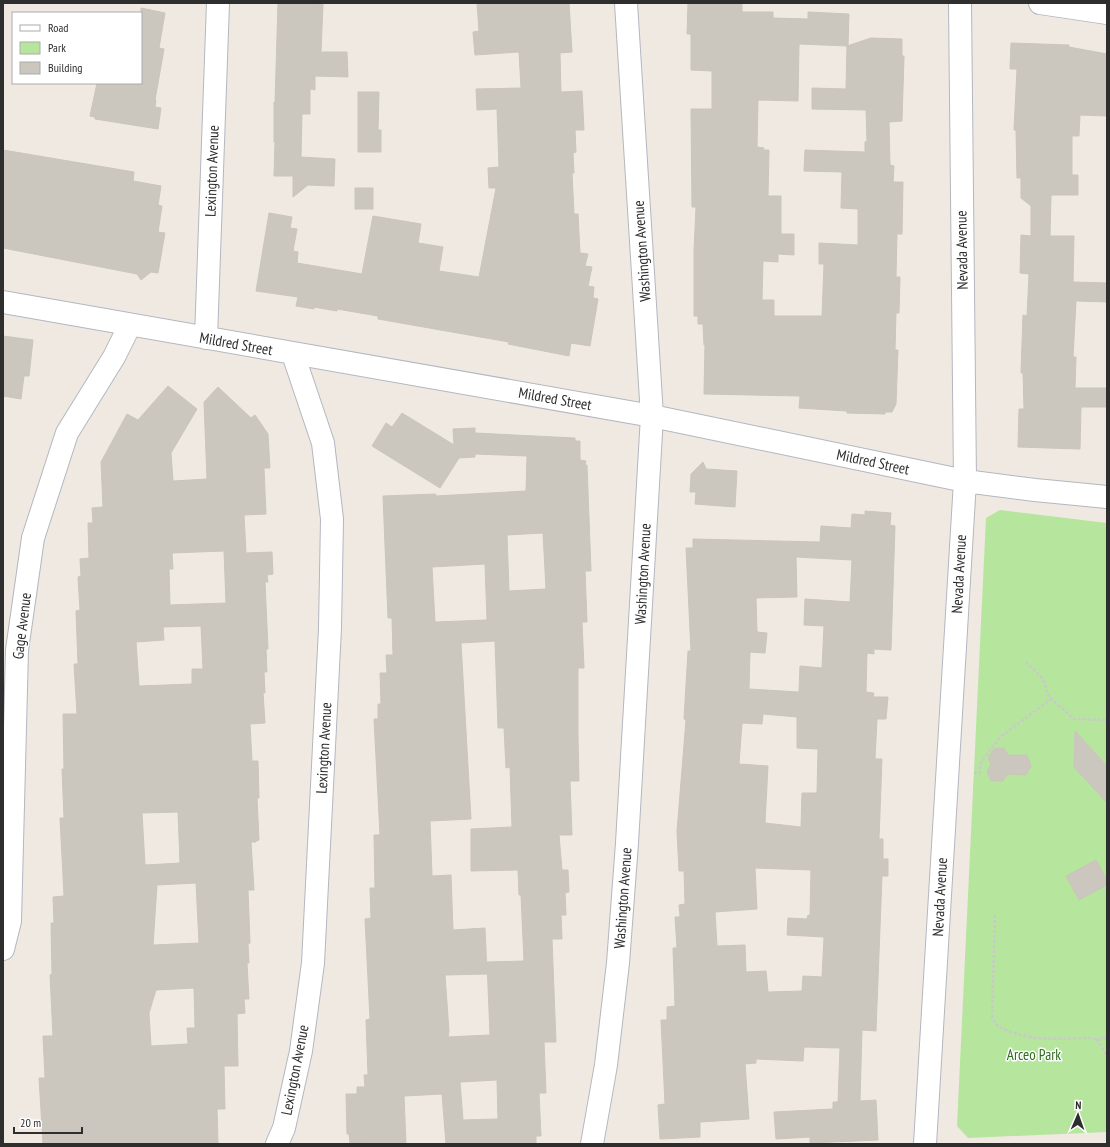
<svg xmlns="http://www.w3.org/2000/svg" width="1110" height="1147" viewBox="0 0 1110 1147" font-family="'PT Sans Narrow',sans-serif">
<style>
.green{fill:#b6e59e}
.building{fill:#cbc7bf;stroke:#cbc5ba;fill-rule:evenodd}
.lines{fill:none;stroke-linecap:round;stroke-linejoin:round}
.minor-casing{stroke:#b4b7c1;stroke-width:24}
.path{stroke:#c9c9c9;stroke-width:2.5;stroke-dasharray:3 2;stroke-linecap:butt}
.minor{stroke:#fff;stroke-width:22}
.labels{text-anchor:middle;stroke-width:3;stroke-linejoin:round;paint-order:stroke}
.street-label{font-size:15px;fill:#2e2e2e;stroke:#fff}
.park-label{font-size:15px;fill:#2c6e1b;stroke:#fff}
</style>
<rect width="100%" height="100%" fill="#efe9e1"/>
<path class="green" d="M 1000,510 L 1107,523 L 1107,1132 L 968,1138 L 957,1126 L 986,518 Z"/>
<path class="building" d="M 278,3 L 323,4 L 321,52 L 347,52 L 348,77 L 315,76 L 315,90 L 310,89 L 310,114 L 302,114 L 301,157 L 335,159 L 334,186 L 308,185 L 293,197 L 293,176 L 274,176 L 275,142 L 274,142 L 274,102 L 275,103 Z
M 477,3 L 569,3 L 572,52 L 560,53 L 561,92 L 582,91 L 584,130 L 575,130 L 576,152 L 573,153 L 574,173 L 572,173 L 574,214 L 578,214 L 580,253 L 588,254 L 585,266 L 592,267 L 588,286 L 594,287 L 593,298 L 598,299 L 590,346 L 571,343 L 569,356 L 508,344 L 509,342 L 378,319 L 378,316 L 337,309 L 337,311 L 314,307 L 314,309 L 296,306 L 298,297 L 256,291 L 269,213 L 292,217 L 290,228 L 297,229 L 293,251 L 298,252 L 297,263 L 362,274 L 373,216 L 421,224 L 418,243 L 443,247 L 439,271 L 479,277 L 496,188 L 489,188 L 488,168 L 499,167 L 497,109 L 477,110 L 476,89 L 521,88 L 519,52 L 475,55 L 473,32 L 479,31 Z
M 688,3 L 742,3 L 742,12 L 773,12 L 773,18 L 808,19 L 808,12 L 849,14 L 848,46 L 799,44 L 798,101 L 758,100 L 757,147 L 764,148 L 763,150 L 769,150 L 768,196 L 781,196 L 781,234 L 794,234 L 794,255 L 778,254 L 778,262 L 763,261 L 762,300 L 774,300 L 774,316 L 822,316 L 824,264 L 819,264 L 819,243 L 858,245 L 858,209 L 841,208 L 842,172 L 804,171 L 805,150 L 865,152 L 865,142 L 867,141 L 866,110 L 812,109 L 812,88 L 846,89 L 847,46 L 871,38 L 902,39 L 902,56 L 904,56 L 902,121 L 889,122 L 890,165 L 894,166 L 893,182 L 903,182 L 902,234 L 897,234 L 896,277 L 900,277 L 899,313 L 896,313 L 895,350 L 898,350 L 896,404 L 892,412 L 885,412 L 885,414 L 847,413 L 847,411 L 799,408 L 800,396 L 704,394 L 705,345 L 704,345 L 703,324 L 698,324 L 698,316 L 694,316 L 694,251 L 696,207 L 692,207 L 691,109 L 712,109 L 712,71 L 691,70 L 691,34 L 687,34 Z
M 141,8 L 165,13 L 159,48 L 164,49 L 155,100 L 156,100 L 155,107 L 161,108 L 158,129 L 95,119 L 95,117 L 90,116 L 97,83 L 141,83 Z
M 1011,43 L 1069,45 L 1069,47 L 1107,54 L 1107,116 L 1080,115 L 1079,136 L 1072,136 L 1072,175 L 1078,175 L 1078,195 L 1051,195 L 1050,236 L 1074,236 L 1073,282 L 1107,283 L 1107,302 L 1076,301 L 1073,357 L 1076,357 L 1075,388 L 1107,388 L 1107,407 L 1081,407 L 1080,449 L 1018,447 L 1019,409 L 1024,409 L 1023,373 L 1021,373 L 1023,315 L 1027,316 L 1029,274 L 1020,273 L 1021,235 L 1031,236 L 1031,206 L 1021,198 L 1021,178 L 1017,178 L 1016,130 L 1014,130 L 1017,69 L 1010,69 Z
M 358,92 L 379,92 L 378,130 L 381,130 L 381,152 L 358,152 Z
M 3,150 L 134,172 L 133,181 L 161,186 L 158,205 L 162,206 L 158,232 L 165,233 L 158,273 L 151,272 L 141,280 L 137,274 L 3,248 Z
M 355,188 L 373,188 L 373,209 L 355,209 Z
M 3,336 L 33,340 L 29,376 L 24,376 L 21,399 L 3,396 Z
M 168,386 L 197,409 L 171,453 L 173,481 L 207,479 L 204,402 L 218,387 L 251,418 L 255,415 L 268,434 L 270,468 L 264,468 L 266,514 L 244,515 L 246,553 L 272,552 L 273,574 L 267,575 L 268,582 L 265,582 L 268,649 L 266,649 L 267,672 L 264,672 L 265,693 L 263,693 L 265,723 L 250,724 L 252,761 L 258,761 L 259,798 L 257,798 L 259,840 L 256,841 L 256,842 L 251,842 L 254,890 L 248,890 L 250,943 L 248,944 L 249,963 L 247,963 L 249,999 L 244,999 L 245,1013 L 237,1014 L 238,1066 L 224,1066 L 225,1109 L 217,1109 L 218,1144 L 43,1144 L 39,1078 L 45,1078 L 43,1036 L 53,1036 L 50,975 L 52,974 L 51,923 L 54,923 L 53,897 L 64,896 L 60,818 L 64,818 L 62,769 L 64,769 L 63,714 L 77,714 L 74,664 L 78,664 L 76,611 L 80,610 L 78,577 L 81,576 L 80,559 L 89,558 L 88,523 L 93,523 L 92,508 L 103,507 L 101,462 L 127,414 L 138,420 ZM 224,551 L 226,603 L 170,605 L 169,569 L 173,569 L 172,553 ZM 201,626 L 203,669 L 192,669 L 192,684 L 139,686 L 136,642 L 164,640 L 163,627 ZM 178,812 L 180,863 L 145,865 L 142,813 ZM 196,883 L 199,943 L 153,945 L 157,885 ZM 194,988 L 195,1028 L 187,1028 L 188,1044 L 151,1046 L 149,1013 L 156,990 Z
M 402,413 L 454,445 L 453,429 L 475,428 L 475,433 L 575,438 L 575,441 L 580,441 L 580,460 L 586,461 L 585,465 L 587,465 L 591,571 L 585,571 L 587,622 L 582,622 L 584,668 L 578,668 L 578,736 L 579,781 L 570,781 L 572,835 L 559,835 L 562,870 L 568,870 L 569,892 L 565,893 L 566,915 L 561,915 L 562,939 L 552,939 L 556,1042 L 544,1042 L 546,1093 L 539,1093 L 541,1136 L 536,1136 L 536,1144 L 446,1144 L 442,1094 L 404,1096 L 406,1144 L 350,1143 L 349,1134 L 347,1134 L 346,1094 L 357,1094 L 357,1087 L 365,1087 L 364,1075 L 368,1075 L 366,1020 L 370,1019 L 365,919 L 371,918 L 370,888 L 375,888 L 374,835 L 380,835 L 374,719 L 378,719 L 378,704 L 381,704 L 380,673 L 387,673 L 386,655 L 393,655 L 392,618 L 388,618 L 383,496 L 436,494 L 435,496 L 526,491 L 527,456 L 475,454 L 475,457 L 459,458 L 440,488 L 372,446 L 386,423 L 392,427 ZM 543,533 L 546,589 L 509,591 L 507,535 ZM 485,564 L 487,620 L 435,622 L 432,567 ZM 495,641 L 498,728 L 504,728 L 506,768 L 510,767 L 512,827 L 471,829 L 471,871 L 518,870 L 519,895 L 521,895 L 524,961 L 487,962 L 490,1035 L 448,1037 L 449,1031 L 445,975 L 487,974 L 485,928 L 453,930 L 451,875 L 432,876 L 430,821 L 471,819 L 461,643 ZM 497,1080 L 498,1119 L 463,1120 L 460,1082 Z
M 703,462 L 706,469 L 737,471 L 735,507 L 695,504 L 696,492 L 690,492 L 691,474 Z
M 865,511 L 891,513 L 890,525 L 895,526 L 891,650 L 874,649 L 874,654 L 867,653 L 866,692 L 874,693 L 873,697 L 888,697 L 886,719 L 877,719 L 875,759 L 882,759 L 879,839 L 883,839 L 883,859 L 888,859 L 888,876 L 882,876 L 876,1031 L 862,1030 L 860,1101 L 876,1100 L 878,1140 L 810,1143 L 810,1137 L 776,1139 L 774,1112 L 833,1109 L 833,1102 L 838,1102 L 840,1048 L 804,1047 L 803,1061 L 756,1059 L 756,1063 L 745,1064 L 749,1119 L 700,1122 L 700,1137 L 660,1139 L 658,1105 L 665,1104 L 661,1020 L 667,1020 L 667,1007 L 675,1006 L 673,948 L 677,948 L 675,917 L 680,917 L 679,905 L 685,904 L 684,871 L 679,871 L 677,831 L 686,720 L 684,719 L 688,651 L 691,651 L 686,548 L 693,548 L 693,539 L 820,542 L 821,526 L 851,528 L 852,514 L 865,515 ZM 796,557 L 852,560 L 850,602 L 805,599 L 804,625 L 824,626 L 822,668 L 800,666 L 799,692 L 749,689 L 750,652 L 765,653 L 767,633 L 757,632 L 756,598 L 797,597 ZM 763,714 L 797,717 L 797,748 L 818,749 L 817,793 L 802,793 L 801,827 L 765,823 L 768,766 L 739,764 L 742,723 L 762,724 ZM 755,868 L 811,870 L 810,916 L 808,915 L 807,919 L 788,918 L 787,935 L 824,937 L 822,977 L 803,976 L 802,991 L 768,992 L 766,971 L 746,972 L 745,945 L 717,946 L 715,912 L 757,909 Z
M 1075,731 L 1107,766 L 1107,803 L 1074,767 Z
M 1004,748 L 1008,755 L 1027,755 L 1031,766 L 1026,775 L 1007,774 L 1003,781 L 991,781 L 987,771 L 991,765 L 988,758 L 994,749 Z
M 1096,860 L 1107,880 L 1107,885 L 1079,900 L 1066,876 Z"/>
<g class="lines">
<defs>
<path id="minor" d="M 1040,3 L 1107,13
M 3,302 L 652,416 L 965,481 L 1035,490 L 1107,497
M 206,338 L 218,3
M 3,949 L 10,921 L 17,650 L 33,538 L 67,433 L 114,357 L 130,325
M 277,1144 L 284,1128 L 301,1051 L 313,963 L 330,628 L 332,519 L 323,443 L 293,354
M 592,1144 L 606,1065 L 618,963 L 627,843 L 652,416 L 626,3
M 925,1144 L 965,481 L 960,3"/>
</defs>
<use href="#minor" class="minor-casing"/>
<path class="path" d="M 1026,662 L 1043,679 L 1049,697 L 1074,719 L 1107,720
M 974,773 L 980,773 L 980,764 L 1000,737 L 1051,699
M 995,915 L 992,1015 C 994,1025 1000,1028 1009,1031 C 1036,1041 1058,1039 1086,1038 C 1093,1038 1100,1041 1107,1037
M 1097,1039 L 1107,1056"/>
<use href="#minor" class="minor"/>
</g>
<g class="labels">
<g class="street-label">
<text transform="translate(212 171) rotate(-88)" y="5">Lexington Avenue</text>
<text transform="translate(962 250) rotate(-91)" y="5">Nevada Avenue</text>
<text transform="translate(642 251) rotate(-94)" y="5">Washington Avenue</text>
<text transform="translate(236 344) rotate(10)" y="5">Mildred Street</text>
<text transform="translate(555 399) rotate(10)" y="5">Mildred Street</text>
<text transform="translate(873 462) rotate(12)" y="5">Mildred Street</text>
<text transform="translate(643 574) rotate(-87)" y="5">Washington Avenue</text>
<text transform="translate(959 574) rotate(-87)" y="5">Nevada Avenue</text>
<text transform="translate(22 626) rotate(-83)" y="5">Gage Avenue</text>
<text transform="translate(324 748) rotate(-87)" y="5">Lexington Avenue</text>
<text transform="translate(940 897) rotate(-87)" y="5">Nevada Avenue</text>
<text transform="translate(623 898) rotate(-86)" y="5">Washington Avenue</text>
<text transform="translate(295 1070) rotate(-79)" y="5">Lexington Avenue</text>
</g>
<g class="park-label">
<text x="1034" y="1060">Arceo Park</text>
</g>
</g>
<rect width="1110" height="1147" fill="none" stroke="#2e2e2e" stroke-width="8"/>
<rect x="12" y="12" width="130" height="72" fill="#ffffff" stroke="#ababab"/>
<rect x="20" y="25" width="20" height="6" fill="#ffffff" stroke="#ababab"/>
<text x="48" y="32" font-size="12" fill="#2e2e2e">Road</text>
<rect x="20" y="42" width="20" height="12" fill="#b6e59e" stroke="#ababab"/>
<text x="48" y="52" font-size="12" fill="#2e2e2e">Park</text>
<rect x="20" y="62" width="20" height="12" fill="#cbc7bf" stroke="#ababab"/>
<text x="48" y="72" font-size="12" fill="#2e2e2e">Building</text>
<g transform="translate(1078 1115) rotate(2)" stroke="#ffffff" stroke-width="3" paint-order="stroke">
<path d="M0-3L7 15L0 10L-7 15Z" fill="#2e2e2e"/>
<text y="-6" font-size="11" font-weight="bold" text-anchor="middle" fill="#2e2e2e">N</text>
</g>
<path d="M14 1127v6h68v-6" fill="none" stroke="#2e2e2e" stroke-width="2"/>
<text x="20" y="1127" font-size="12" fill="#2e2e2e" stroke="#ffffff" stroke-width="3" paint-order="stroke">20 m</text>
</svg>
